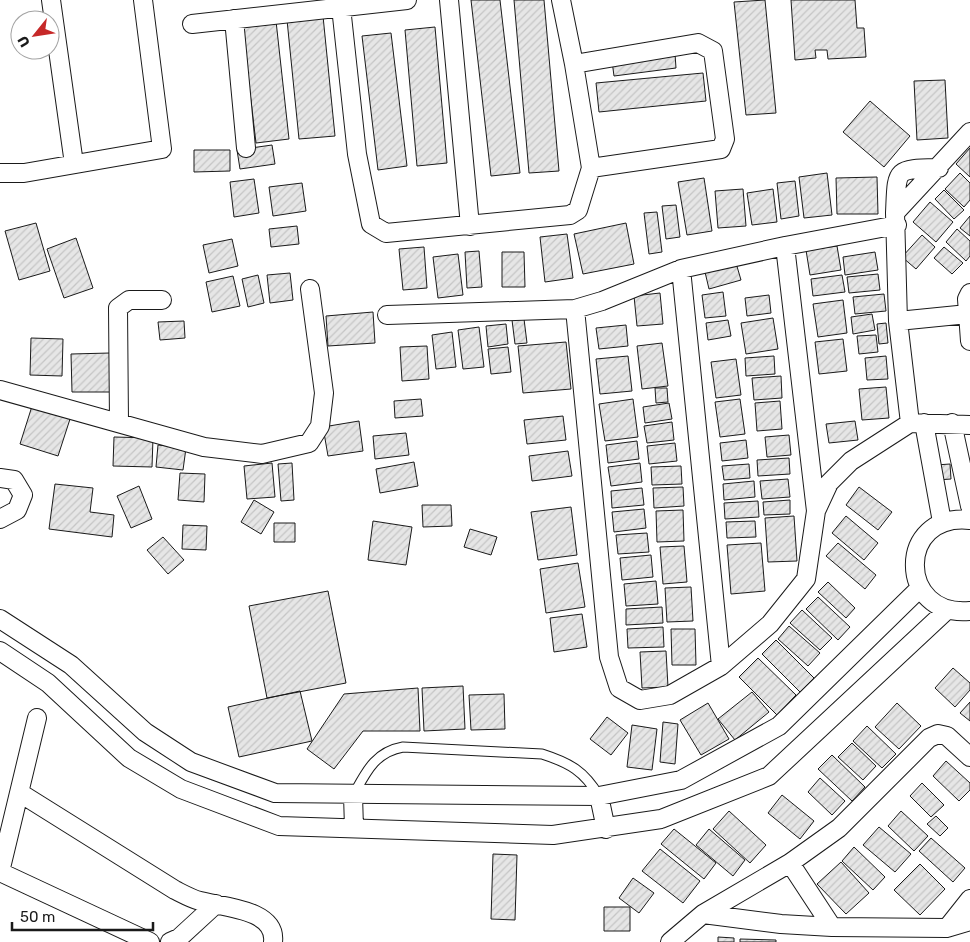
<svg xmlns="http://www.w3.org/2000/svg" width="970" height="942" viewBox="0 0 970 942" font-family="Rubik,sans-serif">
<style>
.building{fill:url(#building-hatch);stroke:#1a1a1a}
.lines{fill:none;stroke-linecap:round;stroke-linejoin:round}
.lane-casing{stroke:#1a1a1a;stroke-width:11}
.street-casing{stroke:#1a1a1a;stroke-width:20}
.lane{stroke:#fff;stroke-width:9}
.street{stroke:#fff;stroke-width:18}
</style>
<defs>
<pattern id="building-hatch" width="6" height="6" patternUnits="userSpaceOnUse" patternTransform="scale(1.25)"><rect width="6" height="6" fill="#e6e6e6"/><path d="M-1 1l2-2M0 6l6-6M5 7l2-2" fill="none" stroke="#c5c5c5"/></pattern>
</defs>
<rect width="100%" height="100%" fill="#fff"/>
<path class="building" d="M 471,0 L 500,0 L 520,173 L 491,176 Z
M 514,0 L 544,0 L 559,171 L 529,173 Z
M 765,0 L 776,113 L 746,115 L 734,2 Z
M 791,0 L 855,0 L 857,28 L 864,28 L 866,57 L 828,59 L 827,50 L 815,50 L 816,58 L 795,60 Z
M 323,16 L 335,136 L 299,139 L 287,20 Z
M 276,21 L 289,139 L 256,143 L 242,25 Z
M 435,27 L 447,163 L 417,166 L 405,30 Z
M 391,33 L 407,166 L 378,170 L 362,36 Z
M 675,54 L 676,68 L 614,76 L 612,61 Z
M 703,73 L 706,101 L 599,112 L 596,83 Z
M 945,80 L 948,138 L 917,140 L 914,81 Z
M 870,101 L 910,136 L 884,167 L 843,132 Z
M 272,145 L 275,164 L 240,169 L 237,150 Z
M 970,148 L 970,177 L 956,164 Z
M 194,150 L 230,150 L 230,171 L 194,172 Z
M 827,173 L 832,215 L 804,218 L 799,177 Z
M 960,173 L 970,183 L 970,200 L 964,207 L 945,189 Z
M 877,177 L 878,214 L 837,214 L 836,178 Z
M 704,178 L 712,231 L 687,235 L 678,182 Z
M 254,179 L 259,213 L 234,217 L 230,182 Z
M 795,181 L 799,216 L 781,219 L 777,183 Z
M 302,183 L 306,211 L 273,216 L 269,187 Z
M 743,189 L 746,226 L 718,228 L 715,191 Z
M 773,189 L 777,222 L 752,225 L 747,193 Z
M 944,190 L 964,210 L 954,219 L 935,199 Z
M 930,202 L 953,222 L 936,242 L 913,222 Z
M 676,205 L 680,237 L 666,239 L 662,206 Z
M 657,212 L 662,252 L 649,254 L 644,213 Z
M 970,216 L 970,236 L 960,228 Z
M 36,223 L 50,271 L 19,280 L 5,231 Z
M 626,223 L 634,264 L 583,274 L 574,234 Z
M 297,226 L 299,244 L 271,247 L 269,229 Z
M 957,229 L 970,241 L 970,256 L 966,261 L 946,242 Z
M 567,234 L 573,278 L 545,282 L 540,237 Z
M 922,235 L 935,247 L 916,269 L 902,257 Z
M 76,238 L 93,288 L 64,298 L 47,249 Z
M 232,239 L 238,266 L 209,273 L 203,245 Z
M 837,246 L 841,270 L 810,275 L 806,250 Z
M 424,247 L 427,288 L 403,290 L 399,249 Z
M 944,247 L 963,263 L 952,274 L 934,258 Z
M 479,251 L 482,287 L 467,288 L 465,252 Z
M 502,252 L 524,252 L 525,287 L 502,287 Z
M 875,252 L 878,270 L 845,275 L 843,257 Z
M 458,254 L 463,295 L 438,298 L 433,257 Z
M 736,263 L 741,280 L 709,289 L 705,272 Z
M 290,273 L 293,300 L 270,303 L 267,275 Z
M 878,274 L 880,290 L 849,293 L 847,277 Z
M 258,275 L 264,303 L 248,307 L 242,279 Z
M 842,275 L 845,292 L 813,296 L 811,279 Z
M 233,276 L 240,306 L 212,312 L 206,282 Z
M 723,292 L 726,316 L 705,318 L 702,295 Z
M 660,293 L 663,324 L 637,326 L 634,296 Z
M 884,294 L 886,311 L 855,314 L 853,297 Z
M 769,295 L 771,313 L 747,316 L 745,298 Z
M 843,300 L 847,333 L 818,337 L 813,304 Z
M 373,312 L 375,343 L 328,346 L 326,316 Z
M 872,314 L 875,330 L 853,334 L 851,317 Z
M 773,318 L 778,349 L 746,354 L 741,323 Z
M 524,319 L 527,343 L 515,344 L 512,320 Z
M 728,320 L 731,336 L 708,340 L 706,323 Z
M 184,321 L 185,338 L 160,340 L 158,322 Z
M 886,323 L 888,343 L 879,344 L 877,324 Z
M 506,324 L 508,344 L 488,347 L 486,326 Z
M 626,325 L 628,346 L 599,349 L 596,328 Z
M 479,327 L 484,367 L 463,369 L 458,330 Z
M 452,332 L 456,367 L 436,369 L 432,335 Z
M 876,335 L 878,352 L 859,354 L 857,336 Z
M 31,338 L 63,339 L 62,376 L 30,375 Z
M 843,339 L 847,371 L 819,374 L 815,342 Z
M 566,342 L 571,389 L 523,393 L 518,346 Z
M 662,343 L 668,386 L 642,389 L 637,346 Z
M 427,346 L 429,379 L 402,381 L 400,347 Z
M 508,347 L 511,372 L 491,374 L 488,349 Z
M 110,353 L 111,392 L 72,392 L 71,354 Z
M 628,356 L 632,391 L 600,394 L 596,359 Z
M 774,356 L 775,374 L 746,376 L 745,358 Z
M 886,356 L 888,379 L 867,380 L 865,358 Z
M 736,359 L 741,395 L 716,398 L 711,362 Z
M 781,376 L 782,398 L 754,400 L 752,378 Z
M 886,387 L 889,418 L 862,420 L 859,389 Z
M 655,388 L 667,388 L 668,402 L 656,403 Z
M 421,399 L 423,416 L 395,418 L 394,401 Z
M 633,399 L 638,437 L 605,441 L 599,404 Z
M 740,399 L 745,434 L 720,437 L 715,402 Z
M 780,401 L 782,429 L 757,431 L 755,403 Z
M 33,403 L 71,416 L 58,456 L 20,444 Z
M 669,403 L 672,419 L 645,423 L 643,407 Z
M 563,416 L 566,440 L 527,444 L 524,420 Z
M 359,421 L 363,451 L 328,456 L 323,427 Z
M 855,421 L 858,440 L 829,443 L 826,424 Z
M 672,422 L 674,440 L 647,443 L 644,426 Z
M 406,433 L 409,455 L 375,459 L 373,436 Z
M 789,435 L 791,455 L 767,457 L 765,437 Z
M 114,437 L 153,438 L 152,467 L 113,466 Z
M 746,440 L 748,458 L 722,461 L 720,443 Z
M 637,441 L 639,459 L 608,463 L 606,445 Z
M 675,443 L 677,461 L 649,464 L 647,446 Z
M 158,445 L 186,448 L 183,470 L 156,467 Z
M 568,451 L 572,476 L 532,481 L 529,456 Z
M 789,458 L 790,474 L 758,476 L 757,460 Z
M 414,462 L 418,486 L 380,493 L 376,469 Z
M 272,463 L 275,497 L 247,499 L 244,466 Z
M 292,463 L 294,500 L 281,501 L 278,464 Z
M 640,463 L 642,482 L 611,486 L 608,467 Z
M 749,464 L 750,478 L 724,480 L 722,466 Z
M 950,464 L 951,479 L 937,480 L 936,465 Z
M 681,466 L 682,484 L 652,485 L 651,467 Z
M 180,473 L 205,474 L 204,502 L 178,500 Z
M 788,479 L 790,497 L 762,499 L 760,481 Z
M 754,481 L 755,497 L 724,500 L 723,484 Z
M 55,484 L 93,488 L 90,512 L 114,515 L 112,537 L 49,529 Z
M 139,486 L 152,519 L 131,528 L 117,496 Z
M 683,487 L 684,506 L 654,508 L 653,488 Z
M 859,487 L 892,512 L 878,530 L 846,505 Z
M 642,488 L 644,505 L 612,508 L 611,491 Z
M 254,500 L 274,512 L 261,534 L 241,522 Z
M 790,500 L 790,514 L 764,515 L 763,502 Z
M 758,501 L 759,517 L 725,519 L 724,503 Z
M 422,505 L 451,505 L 452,526 L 423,527 Z
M 571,507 L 577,555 L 538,560 L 531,512 Z
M 644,509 L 646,528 L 614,532 L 612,512 Z
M 683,510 L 684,541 L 657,542 L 656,511 Z
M 794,516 L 797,561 L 768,562 L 765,518 Z
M 846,516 L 878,543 L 864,560 L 832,533 Z
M 373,521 L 412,527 L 406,565 L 368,560 Z
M 755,521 L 756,537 L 727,538 L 726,522 Z
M 274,523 L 295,523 L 295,542 L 274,542 Z
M 183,525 L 207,526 L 206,550 L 182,549 Z
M 470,529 L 497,537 L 491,555 L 464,547 Z
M 647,533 L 649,552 L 618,554 L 616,535 Z
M 163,537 L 184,560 L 168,574 L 147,550 Z
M 761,543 L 765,591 L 731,594 L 727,545 Z
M 838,543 L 876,575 L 865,589 L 826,556 Z
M 684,546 L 687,582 L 663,584 L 660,547 Z
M 651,555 L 653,577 L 622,580 L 620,558 Z
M 578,563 L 585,607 L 546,613 L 540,569 Z
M 656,581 L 658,604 L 626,606 L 624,584 Z
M 828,582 L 855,608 L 846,618 L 818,592 Z
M 691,587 L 693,621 L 667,622 L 665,588 Z
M 328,591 L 346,683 L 267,698 L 249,606 Z
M 818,597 L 850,627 L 838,640 L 806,609 Z
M 662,607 L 663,623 L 626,625 L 626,609 Z
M 802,610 L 832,638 L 820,650 L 790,623 Z
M 582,614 L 587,647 L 554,652 L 550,618 Z
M 789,626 L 820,653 L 808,666 L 778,639 Z
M 663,627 L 664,647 L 628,648 L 627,629 Z
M 671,629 L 695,629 L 696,665 L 672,665 Z
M 776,640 L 814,678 L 800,692 L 762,654 Z
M 666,651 L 668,687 L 642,688 L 640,652 Z
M 758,658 L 796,695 L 777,715 L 739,677 Z
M 953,668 L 970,683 L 970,690 L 955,707 L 935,688 Z
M 463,686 L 465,729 L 424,731 L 422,688 Z
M 418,688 L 420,731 L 363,731 L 334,769 L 307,749 L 344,694 Z
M 300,691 L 312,741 L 239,757 L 228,707 Z
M 752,692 L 769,712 L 735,740 L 718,719 Z
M 504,694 L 505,729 L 471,730 L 469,695 Z
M 970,702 L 970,721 L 960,713 Z
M 708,703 L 729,739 L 701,755 L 680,720 Z
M 897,703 L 921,726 L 899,749 L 875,727 Z
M 607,717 L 628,733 L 611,755 L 590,739 Z
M 663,722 L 678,724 L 675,764 L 660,762 Z
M 632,725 L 657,729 L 652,770 L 627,767 Z
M 867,726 L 896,754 L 882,768 L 853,741 Z
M 852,743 L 876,766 L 863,780 L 838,757 Z
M 832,755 L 865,787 L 852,801 L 818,769 Z
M 946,761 L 970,783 L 970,790 L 959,801 L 933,776 Z
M 820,778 L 845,801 L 832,815 L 808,792 Z
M 922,783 L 944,805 L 931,817 L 910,796 Z
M 782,795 L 814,821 L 800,839 L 768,813 Z
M 729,811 L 766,845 L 750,863 L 713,829 Z
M 901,811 L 928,836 L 914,851 L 888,826 Z
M 936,816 L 948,828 L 940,836 L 927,824 Z
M 879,827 L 911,854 L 895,872 L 863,845 Z
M 674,829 L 716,863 L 704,879 L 661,844 Z
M 709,829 L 745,860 L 733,876 L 696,845 Z
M 931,838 L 965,868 L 953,882 L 919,851 Z
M 854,847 L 885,877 L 873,890 L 842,861 Z
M 660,849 L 700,881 L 683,903 L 642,871 Z
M 493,854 L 517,855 L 515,920 L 491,919 Z
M 841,862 L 869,893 L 846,914 L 817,884 Z
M 920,864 L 945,889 L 920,915 L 894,890 Z
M 633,878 L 654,893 L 639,913 L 619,898 Z
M 604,907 L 630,907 L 630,931 L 604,931 Z
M 718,937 L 734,938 L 734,942 L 718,942 Z
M 740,939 L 776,940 L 776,942 L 740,942 Z"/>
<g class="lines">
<defs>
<path id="lane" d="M 354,794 C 366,772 375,752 403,747 L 542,754 C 570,763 584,771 599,796"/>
<path id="street" d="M 51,0 L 74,164
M 449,0 L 470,226
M 341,7 L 357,154 L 371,224 L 386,233 L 570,215 L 578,210 L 591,168 L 574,64 L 561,0
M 234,19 L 246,148
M 192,24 L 407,0
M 574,64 L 698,43 L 713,51 L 725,139 L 721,149 L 591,168
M 0,173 L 24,173 L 162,149 L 143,0
M 895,213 C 897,168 894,169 939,168
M 785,246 L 816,511
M 681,269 L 721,666
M 970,293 L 967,299 L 970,341
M 575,309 L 609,657 L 619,688 L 640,700 L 670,695 L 721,666 L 770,624 L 806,579 L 816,511 L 829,483 L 851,461 L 910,423 L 970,425
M 387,315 L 575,309 L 602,301 L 681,269 L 785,246 L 897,225
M 898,321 L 968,314
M 0,390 L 204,447 L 262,454 L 309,443 L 320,426 L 324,393 L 310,289
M 119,422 L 118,308 L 129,300 L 162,300
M 910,423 L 898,321 L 895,213 L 970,132
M 924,423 L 942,522
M 952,423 L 970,506
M 0,478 L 14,480 L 23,495 L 17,510 L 0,519
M 970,520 C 896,512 897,618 970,611
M 0,619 L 71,665 L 145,732 L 191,762 L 275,793 L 599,796 L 681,780 L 779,726 L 920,588
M 0,651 L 48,683 L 129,758 L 181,789 L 279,826 L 553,835 L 661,819 L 769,776 L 947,610
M 20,793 L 175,890 C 183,894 192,899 200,901 C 222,907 277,909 273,942
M 353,795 L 354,828
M 599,796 L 606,829
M 790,863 L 832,927
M 0,872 L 150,942
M 0,872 L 37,718
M 703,914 L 781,924 L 832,927 L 947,928 L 970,921
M 947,928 L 970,899
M 170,942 L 179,938 L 216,904
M 670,942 L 703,914 L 790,863 L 839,828 L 929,738 L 938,734 L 947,736 L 970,757"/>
</defs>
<use href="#lane" class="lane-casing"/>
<use href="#street" class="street-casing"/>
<use href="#lane" class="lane"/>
<use href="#street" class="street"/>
</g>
<g transform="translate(35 35) rotate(240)"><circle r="24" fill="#ffffff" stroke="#a3a3a3"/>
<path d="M0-4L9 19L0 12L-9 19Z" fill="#c62828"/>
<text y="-8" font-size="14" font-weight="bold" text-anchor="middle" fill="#1a1a1a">U</text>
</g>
<path d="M12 922v8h141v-8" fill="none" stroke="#1a1a1a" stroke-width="2.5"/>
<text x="20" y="922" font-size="15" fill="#1a1a1a" stroke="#ffffff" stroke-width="4" paint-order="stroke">50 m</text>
</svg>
